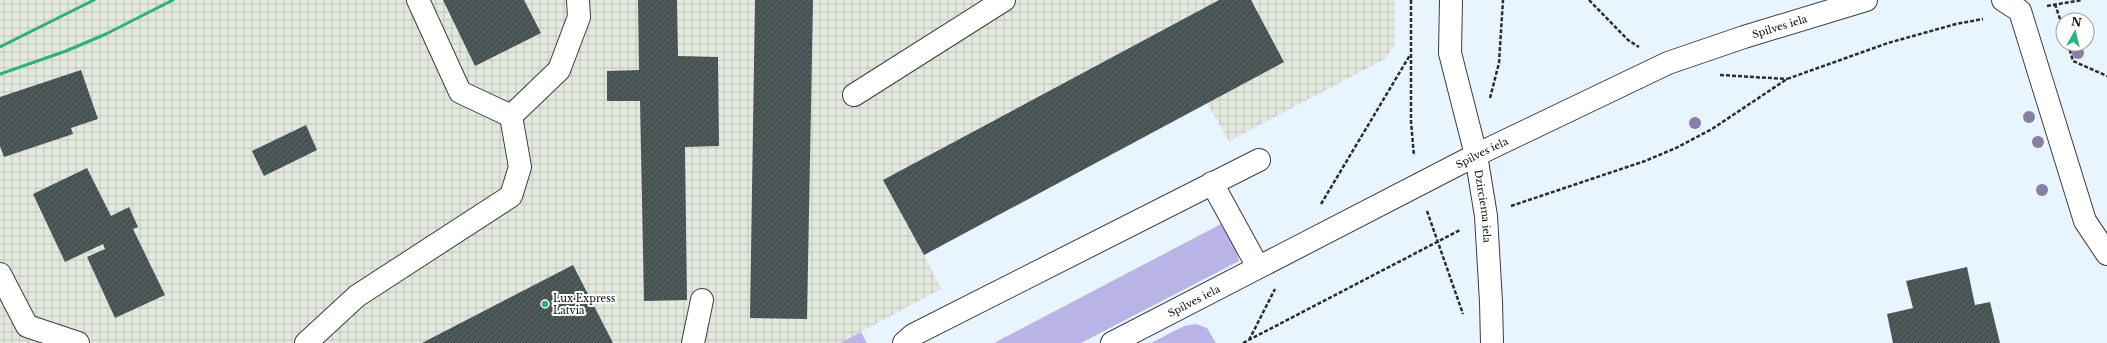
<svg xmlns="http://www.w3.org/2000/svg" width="2107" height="343" viewBox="0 0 2107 343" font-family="'Libre Baskerville',serif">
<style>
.industrial{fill:url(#industrial-grid)}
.grass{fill:#bab4e6}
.building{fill:url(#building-hatch)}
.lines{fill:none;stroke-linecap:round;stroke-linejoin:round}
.minor-casing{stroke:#3d3d3d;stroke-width:24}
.path{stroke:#2c2c2c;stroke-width:2.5;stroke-dasharray:4 2;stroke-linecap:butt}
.minor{stroke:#fff;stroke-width:22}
.rail{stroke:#28b47a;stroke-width:3}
.tree{fill:#887fa6}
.poi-dot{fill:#28b47a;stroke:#fff;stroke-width:1.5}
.labels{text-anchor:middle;stroke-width:4;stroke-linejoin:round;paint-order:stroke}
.street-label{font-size:10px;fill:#0a0a0a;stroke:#fff}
.poi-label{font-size:10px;fill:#0a0a0a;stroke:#fff;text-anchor:start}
</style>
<defs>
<pattern id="industrial-grid" width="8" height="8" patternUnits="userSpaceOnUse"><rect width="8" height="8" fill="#e3e9de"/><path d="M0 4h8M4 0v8" fill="none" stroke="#c1c6bd"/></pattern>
<pattern id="building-hatch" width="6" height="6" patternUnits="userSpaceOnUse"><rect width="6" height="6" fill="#475252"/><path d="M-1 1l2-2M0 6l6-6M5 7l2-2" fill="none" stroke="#5d6666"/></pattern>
</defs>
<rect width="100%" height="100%" fill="#e8f5fe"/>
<path class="industrial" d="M 0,0 L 1395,0 L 1395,44 L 1385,59 L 1229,141 L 1207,103 L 924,255 L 941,289 L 840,343 L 0,343 Z"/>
<path class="grass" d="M 1223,223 L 1235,245 L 1239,261 L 1081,343 L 994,343 Z
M 1196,324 L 1207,328 L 1216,343 L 1151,343 L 1184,326 Z
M 861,332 L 867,343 L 840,343 Z"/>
<path class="building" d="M 443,0 L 524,0 L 541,33 L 475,66 Z
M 638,0 L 677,0 L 678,56 L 718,57 L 719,146 L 685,147 L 687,300 L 644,301 L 640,101 L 607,101 L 607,71 L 639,70 Z
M 755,0 L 813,0 L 807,319 L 750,318 Z
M 1219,0 L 1251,0 L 1284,62 L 924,255 L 883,180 Z
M 81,70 L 98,119 L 71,128 L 73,134 L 4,157 L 0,146 L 0,97 Z
M 306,125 L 317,150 L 264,176 L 252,151 Z
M 87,168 L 111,216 L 129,207 L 138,227 L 133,229 L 165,295 L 115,318 L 87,257 L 105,249 L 103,244 L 65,262 L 33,194 Z
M 573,265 L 613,343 L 422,343 Z
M 1967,267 L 1975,305 L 1990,302 L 2000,343 L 1893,343 L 1887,314 L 1913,308 L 1906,281 Z"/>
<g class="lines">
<defs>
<g id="minor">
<path d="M 418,0 L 460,92 L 511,116"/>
<path id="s1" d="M 1451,0 L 1450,53 L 1476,155 L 1486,216 L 1491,302 L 1492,343"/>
<path d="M 2003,0 L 2020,11 L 2085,221 L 2107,254"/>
<path d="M 854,95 L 1004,0"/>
<path d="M 511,116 L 559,70 L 579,17 L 578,0"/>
<path d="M 1212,183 L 1258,267"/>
<path d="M 0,274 L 27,326 L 78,343"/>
<path d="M 306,343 L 357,296 L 511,196 L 520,167 L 511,116"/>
<path d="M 693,343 L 702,300"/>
<path d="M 904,343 L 913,335 L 1259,160"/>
<path id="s2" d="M 1112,343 L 1476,155 L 1668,63 L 1744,37 L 1866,0"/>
</g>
</defs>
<use href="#minor" class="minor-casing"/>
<path class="path" d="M 1411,0 L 1411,122 L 1414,156
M 1589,0 L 1628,40 L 1639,47
M 2055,4 L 2063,28
M 2047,6 L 2082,0
M 2068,44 L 2073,61 L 2107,76
M 1720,75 L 1787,79
M 1490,98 L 1499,63 L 1503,0
M 1321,204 L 1410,55
M 1511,206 L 1645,161 L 1676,148 L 1712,129 L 1787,79 L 1888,43 L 1956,24 L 1983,19
M 1427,211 L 1463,314
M 1249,340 L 1275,289
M 1243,343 L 1460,230"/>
<use href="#minor" class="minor"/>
<path class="rail" d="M 0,47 L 94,0
M 0,74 L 66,51 L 106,34 L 173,0"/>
</g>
<g class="tree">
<circle cx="2078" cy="53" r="6"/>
<circle cx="2029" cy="117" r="6"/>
<circle cx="1695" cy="123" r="6"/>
<circle cx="2038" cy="142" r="6"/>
<circle cx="2042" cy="190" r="6"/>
</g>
<circle class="poi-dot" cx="545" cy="304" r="4"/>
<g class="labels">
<g class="street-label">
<text dy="4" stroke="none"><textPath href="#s2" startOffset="740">Spilves iela</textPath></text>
<text dy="4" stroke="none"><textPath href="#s2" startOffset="416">Spilves iela</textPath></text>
<text dy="4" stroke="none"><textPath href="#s1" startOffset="210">Dzirciema iela</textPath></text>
<text dy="4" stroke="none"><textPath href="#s2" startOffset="92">Spilves iela</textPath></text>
</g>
<g class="poi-label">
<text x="553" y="302">Lux Express<tspan x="553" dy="12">Latvia</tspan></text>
</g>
</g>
<g transform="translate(2075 32) rotate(8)"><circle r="19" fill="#ffffff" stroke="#9d9d9d"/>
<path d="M0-3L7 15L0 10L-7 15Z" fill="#28b47a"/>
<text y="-6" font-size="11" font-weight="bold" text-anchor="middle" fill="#0a0a0a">N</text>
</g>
</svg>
